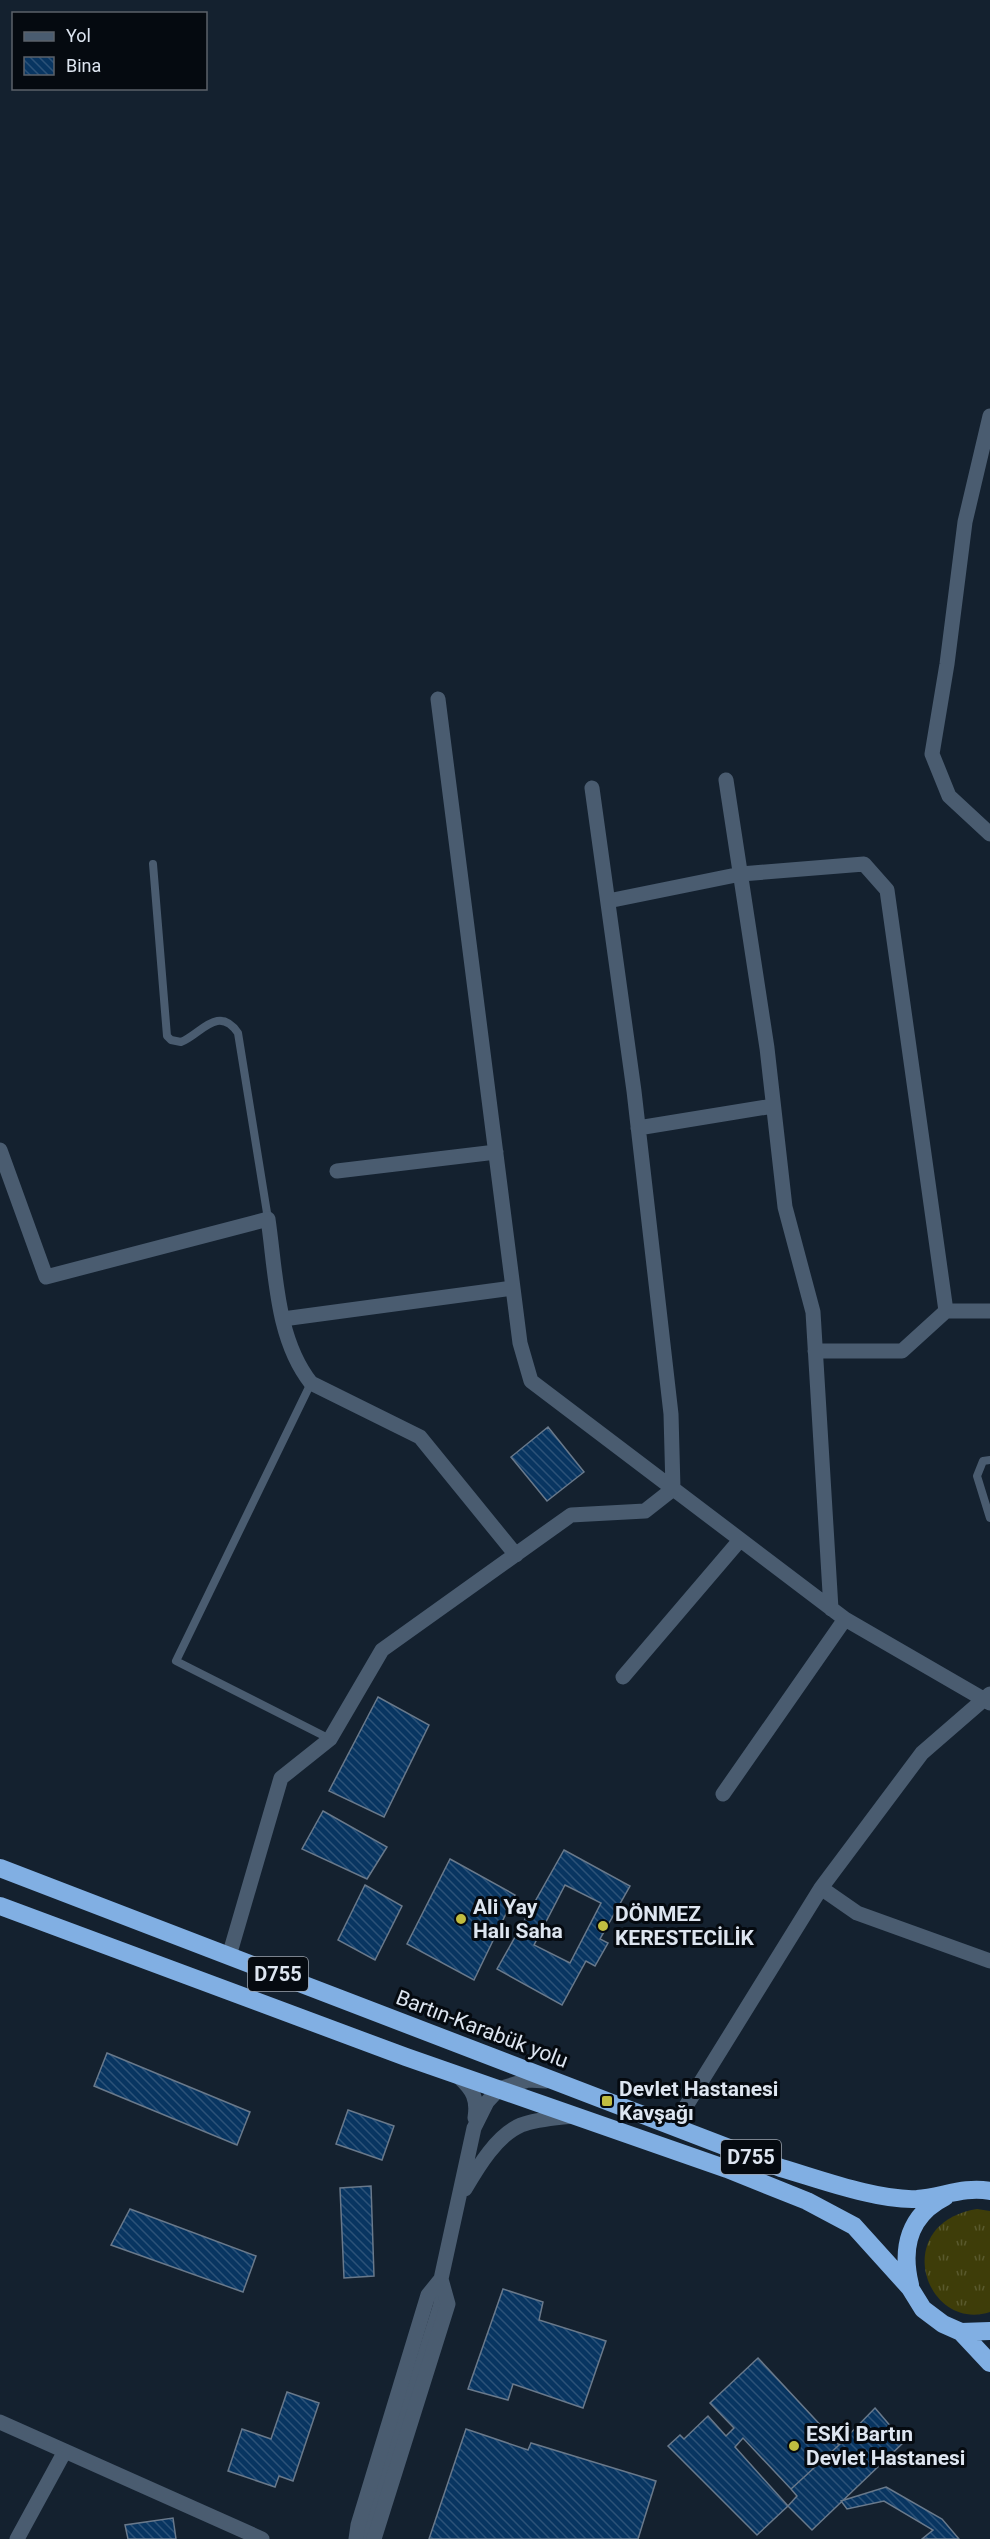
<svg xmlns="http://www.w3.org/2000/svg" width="990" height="2539" viewBox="0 0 990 2539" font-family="Roboto,sans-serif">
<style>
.grass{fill:url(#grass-tufts)}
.building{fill:url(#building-back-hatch);stroke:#69798b;stroke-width:1.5;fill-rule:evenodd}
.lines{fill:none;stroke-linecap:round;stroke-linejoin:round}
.lane{stroke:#4a5c70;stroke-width:8}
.street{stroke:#4a5c70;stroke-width:15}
.highway{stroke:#81afe3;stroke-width:18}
.poi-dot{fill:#c1bd40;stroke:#050a10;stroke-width:2}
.labels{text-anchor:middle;stroke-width:6;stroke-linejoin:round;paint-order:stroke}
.shield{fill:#050a10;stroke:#9ca3ad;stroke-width:1.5}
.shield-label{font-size:20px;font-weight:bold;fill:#dde5f0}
.poi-label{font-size:21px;font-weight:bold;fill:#dde5f0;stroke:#050a10;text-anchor:start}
.street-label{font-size:21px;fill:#dde5f0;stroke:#050a10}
</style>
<defs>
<pattern id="grass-tufts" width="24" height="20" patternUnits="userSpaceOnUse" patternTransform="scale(1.5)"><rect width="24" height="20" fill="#3e3d09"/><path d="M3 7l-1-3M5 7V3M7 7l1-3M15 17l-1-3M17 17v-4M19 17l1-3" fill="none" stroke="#59592d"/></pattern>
<pattern id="building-back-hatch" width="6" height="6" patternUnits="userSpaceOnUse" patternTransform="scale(1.5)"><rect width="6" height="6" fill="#083561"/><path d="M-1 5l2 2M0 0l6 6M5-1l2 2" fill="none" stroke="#2c5278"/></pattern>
</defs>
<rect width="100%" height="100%" fill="#14212f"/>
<path class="grass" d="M 977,2209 L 990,2211 L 990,2312 C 926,2333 888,2224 977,2209 Z"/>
<path class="building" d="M 548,1427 L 584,1472 L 547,1501 L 511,1457 Z
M 378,1697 L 429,1725 L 384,1817 L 329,1791 Z
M 323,1811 L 387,1847 L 367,1879 L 302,1849 Z
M 564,1850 L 630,1886 L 600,1939 L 608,1943 L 595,1966 L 586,1961 L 562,2005 L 497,1969 ZM 565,1885 L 601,1903 L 570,1963 L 534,1945 Z
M 450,1859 L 515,1895 L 474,1980 L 407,1944 Z
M 365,1885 L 402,1906 L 375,1960 L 338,1940 Z
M 107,2053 L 250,2112 L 237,2145 L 94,2086 Z
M 348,2110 L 394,2126 L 382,2160 L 336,2144 Z
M 371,2186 L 374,2276 L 344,2278 L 340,2188 Z
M 130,2209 L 256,2256 L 243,2292 L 111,2245 Z
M 503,2289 L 543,2302 L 539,2320 L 606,2341 L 583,2408 L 513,2384 L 508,2400 L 468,2389 Z
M 758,2358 L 839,2445 L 791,2489 L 743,2438 L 735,2447 L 788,2506 L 757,2535 L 668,2446 L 680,2435 L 684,2439 L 708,2416 L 726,2436 L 734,2428 L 710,2403 Z
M 287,2392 L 319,2403 L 293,2481 L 279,2476 L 275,2487 L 228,2471 L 242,2429 L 271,2439 Z
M 875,2408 L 904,2442 L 812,2530 L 788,2506 L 797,2496 L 791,2489 L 839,2445 Z
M 466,2429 L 528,2450 L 531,2443 L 656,2481 L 638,2539 L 429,2539 Z
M 886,2487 L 942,2519 L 959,2539 L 922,2539 L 933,2530 L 884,2501 L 847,2509 L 841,2501 Z
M 173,2518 L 176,2539 L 128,2539 L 125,2525 Z"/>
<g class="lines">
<path class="lane" d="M 153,864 L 167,1036 L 171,1040 L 181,1042 C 200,1035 218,1004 238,1033 L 268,1219
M 311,1383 L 176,1661 L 330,1739
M 990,1460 L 983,1461 L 977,1476 L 990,1518
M 366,2539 L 367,2527 L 437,2305 L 440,2287"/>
<path class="street" d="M 990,416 L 965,522 L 947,664 L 932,754 L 949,796 L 990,834
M 438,699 L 520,1343 L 531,1381 L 845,1619 L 990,1703
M 726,780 L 767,1048 L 785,1207 L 813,1312 L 831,1609
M 608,901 L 741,874 L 864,864 L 887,890 L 946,1311
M 638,1128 L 773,1106
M 0,1150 L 46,1277 L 268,1219 C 276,1273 276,1339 311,1383 L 420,1437 L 516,1555
M 337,1171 L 496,1152
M 283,1319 L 513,1288
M 815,1351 L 902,1351 L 946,1311 L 990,1311
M 623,1677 L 740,1540
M 990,1694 L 922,1753 L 821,1888 L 857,1913 L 990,1961
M 723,1794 L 845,1619
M 229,1956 L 281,1778 L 330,1739 L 382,1650 L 571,1515 L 645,1511 L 673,1489 L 671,1414 L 634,1091 L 592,788
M 459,2077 C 473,2090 478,2099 475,2118
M 673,2127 L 821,1888
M 465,2189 C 478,2167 497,2135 521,2125 C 537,2119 555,2118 572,2116
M 0,2422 L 262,2539
M 17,2539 L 65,2451
M 356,2539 L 358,2525 L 428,2295 L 441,2279 L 474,2128 L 487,2102 L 499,2089 L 528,2080 L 546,2081
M 374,2539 L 448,2304 L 441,2279"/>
<path class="highway" d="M 0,1868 L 781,2168 C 819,2179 878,2201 917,2199 C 942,2197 965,2186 990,2191
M 0,1906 L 406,2057 L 727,2169 L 807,2201 L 854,2226 L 910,2288 L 923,2309 L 943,2324 L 961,2332 L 990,2331
M 910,2285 C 901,2248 909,2215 945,2197
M 961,2332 L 990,2363"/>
</g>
<g class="poi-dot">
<circle cx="461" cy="1919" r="6"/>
<circle cx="603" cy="1926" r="6"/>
<rect x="601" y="2095" width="12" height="12" rx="3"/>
<circle cx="794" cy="2446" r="6"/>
</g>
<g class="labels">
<g class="shield">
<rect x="248" y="1957" width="60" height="34" rx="4.5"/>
<rect x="721" y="2140" width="60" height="34" rx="4.5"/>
</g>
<g class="shield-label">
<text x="278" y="1981">D755</text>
<text x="751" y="2164">D755</text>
</g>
<g class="poi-label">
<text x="473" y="1914">Ali Yay<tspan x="473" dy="24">Halı Saha</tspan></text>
<text x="615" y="1921">DÖNMEZ<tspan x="615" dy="24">KERESTECİLİK</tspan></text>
<text x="619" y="2096">Devlet Hastanesi<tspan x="619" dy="24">Kavşağı</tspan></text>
<text x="806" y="2441">ESKİ Bartın<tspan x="806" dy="24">Devlet Hastanesi</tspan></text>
</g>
<g class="street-label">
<text transform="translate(482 2029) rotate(21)" y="7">Bartın-Karabük yolu</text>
</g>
</g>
<rect x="12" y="12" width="195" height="78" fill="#050a10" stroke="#5b626a" stroke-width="1.5"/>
<rect x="24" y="32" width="30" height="9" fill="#4a5c70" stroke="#5b626a" stroke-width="1.5"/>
<text x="66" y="42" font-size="18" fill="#dde5f0">Yol</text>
<rect x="24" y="57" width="30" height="18" fill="url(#building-back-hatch)" stroke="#5b626a" stroke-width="1.5"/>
<text x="66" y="72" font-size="18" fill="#dde5f0">Bina</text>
</svg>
